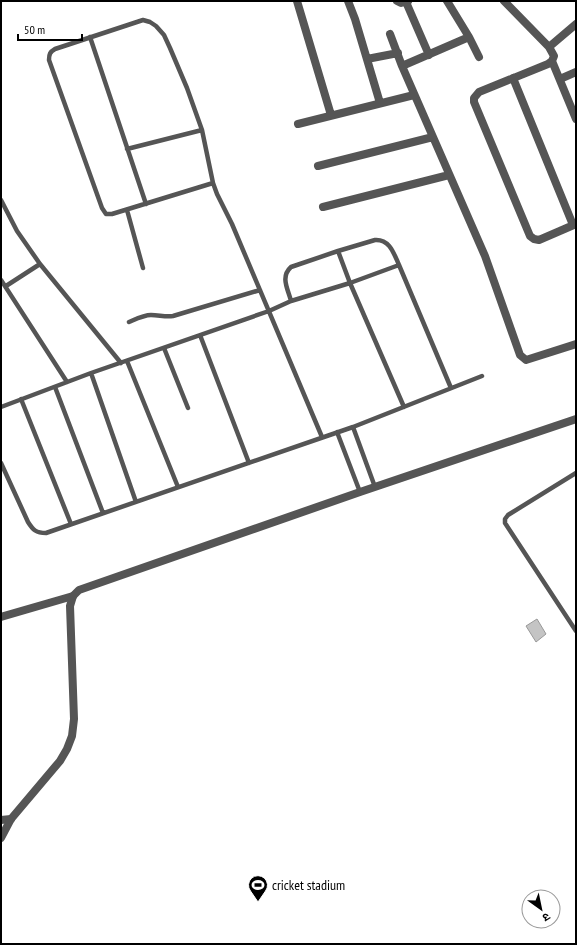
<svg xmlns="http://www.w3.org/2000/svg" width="577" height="945" viewBox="0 0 577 945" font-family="'PT Sans Narrow','Noto Sans Devanagari',sans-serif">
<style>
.building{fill:#c4c4c4;stroke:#999}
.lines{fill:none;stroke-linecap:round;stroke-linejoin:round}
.service{stroke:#555;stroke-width:4.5}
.minor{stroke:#555;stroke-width:8}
.tertiary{stroke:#555;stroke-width:8}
.labels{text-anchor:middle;stroke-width:3.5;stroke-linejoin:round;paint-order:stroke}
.poi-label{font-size:14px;fill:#000;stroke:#fff;text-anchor:start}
</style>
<rect width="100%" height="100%" fill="#fff"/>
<path class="building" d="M 537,619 L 546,634 L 536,642 L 526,626 Z"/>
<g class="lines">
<path class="service" d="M 90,37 L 146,204
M 127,149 L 202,130
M 213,183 L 112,214 L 106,214 L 102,208 L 49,60 C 49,54 50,52 55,49 L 143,20 L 150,22 L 156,26 L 164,35 L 170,48 L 187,88 L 202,130 L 213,183 L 217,194 L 232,224 L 322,437
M 1,200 L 17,231 L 40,264 L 121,363
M 127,210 L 143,268
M 338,251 L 350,283 L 404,407
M 1,280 L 67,382
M 6,286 L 40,264
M 291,301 C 288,289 280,277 291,267 L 338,251 L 375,240 C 390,239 394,254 399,265 L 451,388
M 129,322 C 136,319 144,315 151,315 C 159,315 165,317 173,316 L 260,290
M 200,335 L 249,463
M 164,348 L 188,408
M 127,361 L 178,487
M 91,373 L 136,502
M 55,387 L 103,513
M 21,399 L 71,524
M 1,407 L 91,373 L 269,311 L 291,301 L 350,283 L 399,265
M 353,427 L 375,487
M 337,432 L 360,492
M 1,463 L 28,522 C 33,530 36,533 46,533 L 353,427 L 482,376
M 576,473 L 508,515 L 505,519 L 505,523 L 576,631"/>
<path class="minor" d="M 297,1 L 331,115
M 348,1 L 355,19 L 380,103
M 397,1 L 401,3 L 408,1
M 447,1 L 469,37 L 479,57
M 504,1 L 549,47 L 554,56 L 552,61 L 548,64 L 479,92 L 474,98 L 474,102 L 530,236 L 534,239 L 539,240 L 576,224
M 406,2 L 429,55
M 390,34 L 402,66 L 485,256 L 520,355 L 526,360 L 576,344
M 549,47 L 576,24
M 367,59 L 398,53
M 552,61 L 576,119
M 402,66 L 469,37
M 513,78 L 573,225
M 560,79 L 576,72
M 298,124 L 414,95
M 318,166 L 433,137
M 323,207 L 449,175
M 1,617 L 73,596
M 1,820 L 11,819"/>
<path class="tertiary" d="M 1,838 L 11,819 L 60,761 L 67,749 L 72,736 L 74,719 L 70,606 L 73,596 L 79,590 L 360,492 L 576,419"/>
</g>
<defs>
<symbol id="stadium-pin" viewBox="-11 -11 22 30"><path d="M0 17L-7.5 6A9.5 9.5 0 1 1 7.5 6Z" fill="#000" stroke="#fff"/><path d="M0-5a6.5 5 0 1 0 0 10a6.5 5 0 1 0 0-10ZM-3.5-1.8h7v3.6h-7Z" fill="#fff"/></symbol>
</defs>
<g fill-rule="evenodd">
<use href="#stadium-pin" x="247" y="874" width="22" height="30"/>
</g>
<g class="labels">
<g class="poi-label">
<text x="272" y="890">cricket stadium</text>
</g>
</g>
<rect width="577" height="945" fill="none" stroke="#000000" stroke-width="4"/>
<g transform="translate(541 909) rotate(147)"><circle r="19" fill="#ffffff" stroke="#999999"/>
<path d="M0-3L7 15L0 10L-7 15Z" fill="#000000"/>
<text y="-6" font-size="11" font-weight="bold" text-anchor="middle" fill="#000000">उ</text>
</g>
<path d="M18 34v6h64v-6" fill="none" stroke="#000000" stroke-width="2"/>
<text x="24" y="34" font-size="12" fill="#000000" stroke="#ffffff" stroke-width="3" paint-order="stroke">50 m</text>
</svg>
